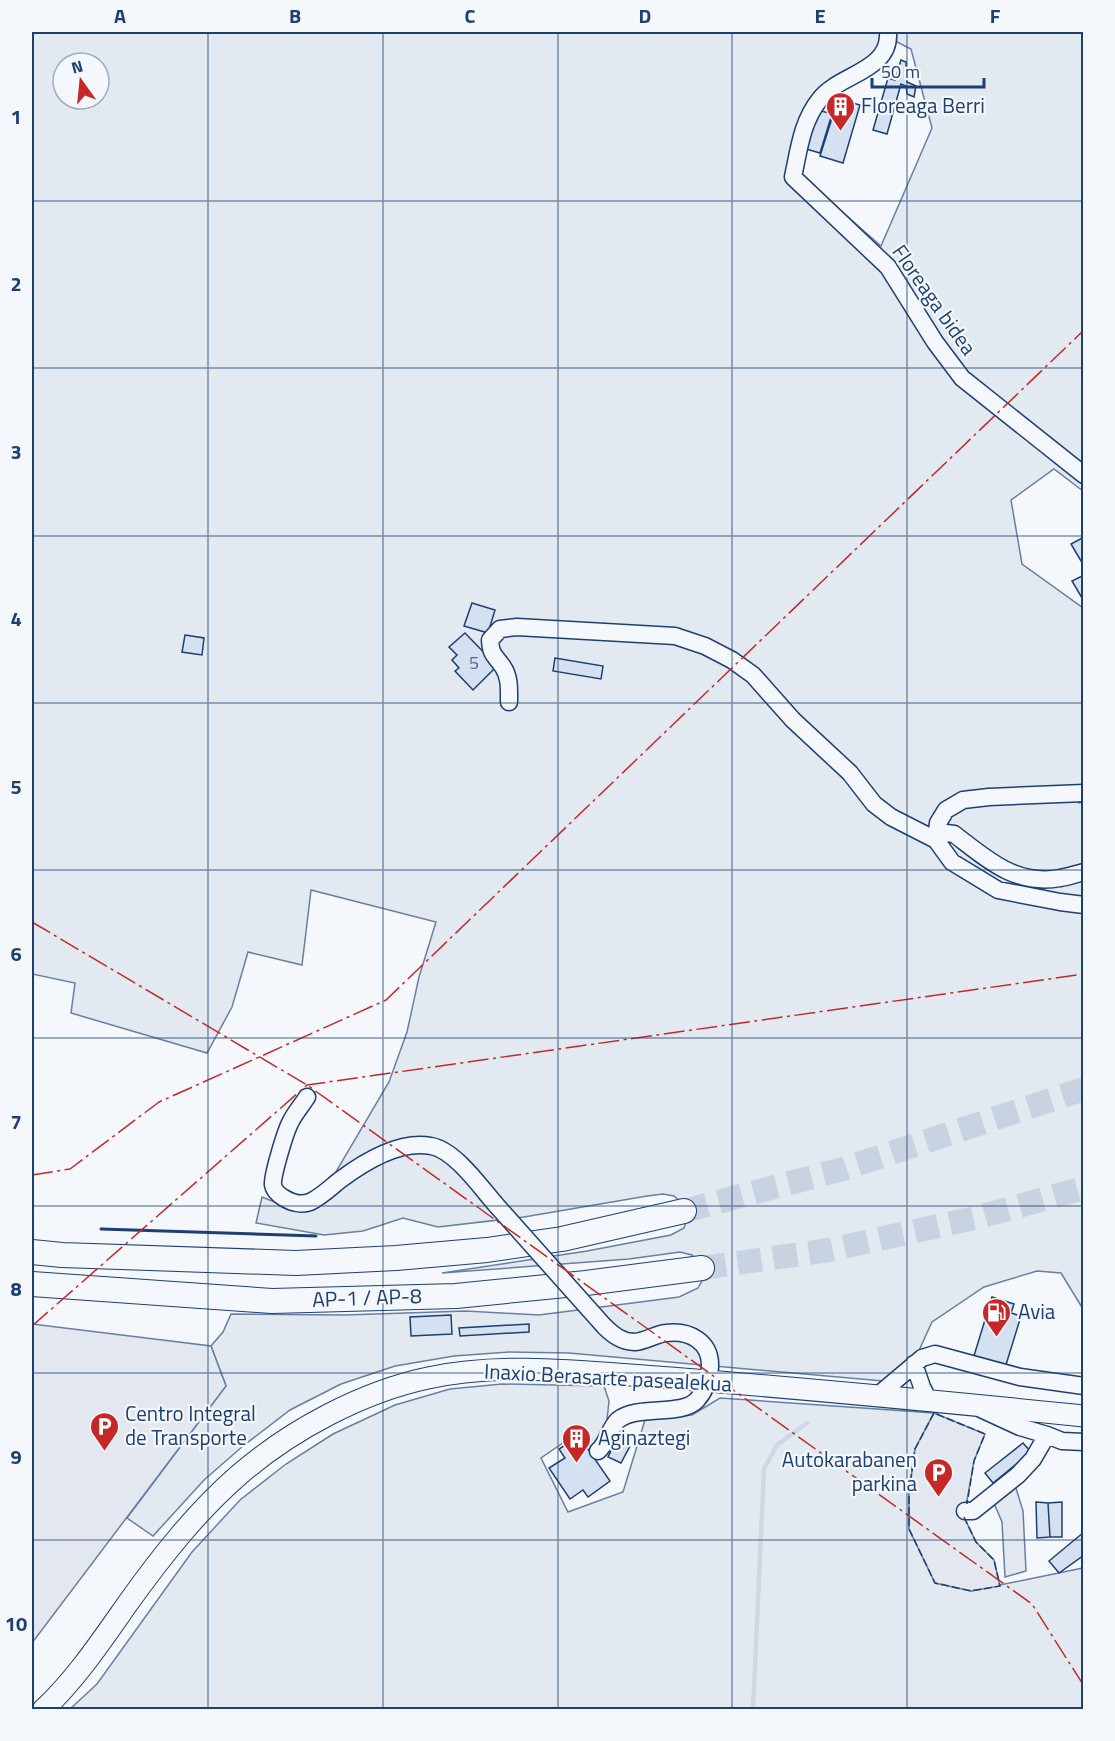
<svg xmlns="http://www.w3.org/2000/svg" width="1115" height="1741" viewBox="0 0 1115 1741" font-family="'Titillium Web',sans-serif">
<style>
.green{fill:#e3e9f0;stroke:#687fa3;stroke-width:1.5;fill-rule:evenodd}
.parking{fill:#e3e8f0;stroke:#687fa3;stroke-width:1.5}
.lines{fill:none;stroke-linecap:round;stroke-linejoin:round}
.stream{stroke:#cfd7e4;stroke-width:4.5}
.building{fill:#d5e0f0;stroke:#1d3f73;stroke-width:1.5}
.highway-tunnel{stroke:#c9d2e0;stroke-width:24;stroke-dasharray:24 12;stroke-linecap:butt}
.minor-casing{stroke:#1d3f73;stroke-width:19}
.major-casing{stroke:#1d3f73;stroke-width:23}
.highway-casing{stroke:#1d3f73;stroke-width:26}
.minor{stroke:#f4f7fb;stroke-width:16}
.major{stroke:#f4f7fb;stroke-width:21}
.highway{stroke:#f4f7fb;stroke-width:24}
.minor-bridge-casing{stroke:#1d3f73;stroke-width:19;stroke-linecap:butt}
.minor-bridge{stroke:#f4f7fb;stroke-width:16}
.fence{stroke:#1d3f73;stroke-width:1.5;stroke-dasharray:8 3;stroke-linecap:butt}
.wall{stroke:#1d3f73;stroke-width:3}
.power{stroke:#c62828;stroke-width:1.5;stroke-dasharray:21 4.5 3 4.5;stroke-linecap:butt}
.grid{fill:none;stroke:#1d3f73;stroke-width:1.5;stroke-opacity:0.55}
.labels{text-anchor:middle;stroke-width:4.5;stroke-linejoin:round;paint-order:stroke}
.number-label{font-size:18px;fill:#4b6792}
.poi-label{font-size:21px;fill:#1d3f73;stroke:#f4f7fb;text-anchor:start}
.street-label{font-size:21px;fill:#1d3f73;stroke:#f4f7fb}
.neatline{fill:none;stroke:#1d3f73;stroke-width:2}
.grid-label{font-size:20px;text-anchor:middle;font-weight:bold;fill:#1d3f73}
</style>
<rect width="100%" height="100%" fill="#f4f7fb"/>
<path class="green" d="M 32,32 L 1083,32 L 1083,491 L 1054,469 L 1011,500 L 1022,564 L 1083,608 L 1084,784 L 1081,785 L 1079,803 L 1083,802 L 1083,1309 L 1061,1273 L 1037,1271 L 984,1287 L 932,1322 L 916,1357 L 883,1381 L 569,1353 L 509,1352 L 454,1356 L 395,1366 L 341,1384 L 290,1410 L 243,1446 L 204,1480 L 153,1536 L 127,1518 L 226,1386 L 211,1346 L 223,1332 L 231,1314 L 345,1315 L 466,1311 L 539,1315 L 679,1297 L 698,1288 L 703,1279 L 701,1264 L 692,1255 L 680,1252 L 629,1259 L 442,1273 L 587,1251 L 671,1235 L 684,1228 L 687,1219 L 684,1205 L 674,1196 L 663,1194 L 647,1196 L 524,1217 L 438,1227 L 403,1218 L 363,1231 L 324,1235 L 256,1223 L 262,1197 L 295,1210 L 315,1209 L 338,1191 L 334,1175 L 389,1082 L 407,1032 L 419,977 L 436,922 L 311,890 L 302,965 L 248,952 L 232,1007 L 207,1053 L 71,1013 L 75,983 L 32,974 ZM 897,42 L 911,49 L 932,128 L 881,246 L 799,174 L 818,97 ZM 63,63 L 99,63 L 99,99 L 63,99 Z
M 502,1384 L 604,1386 L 609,1401 L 606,1429 L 591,1448 L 579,1432 L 541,1458 L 568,1512 L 623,1492 L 645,1420 L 692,1415 L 720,1398 L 934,1413 L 915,1449 L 909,1493 L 909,1529 L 971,1591 L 1083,1568 L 1083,1709 L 69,1710 L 97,1684 L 192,1552 L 240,1500 L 286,1464 L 333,1434 L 395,1405 L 450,1389 Z"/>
<path class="parking" d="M 32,1324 L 211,1346 L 226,1386 L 32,1643 Z
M 934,1413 L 985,1434 L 974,1461 L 964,1517 L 976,1542 L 994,1560 L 1000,1586 L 971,1591 L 935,1583 L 909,1529 L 909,1493 L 915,1449 Z
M 1015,1485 L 1023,1511 L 1026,1571 L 1005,1577 L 1002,1522 L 993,1501 Z"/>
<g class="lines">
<path class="stream" d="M 753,1710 L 764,1469 L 777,1445 L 807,1423"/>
</g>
<path class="building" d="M 901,60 L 906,62 L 907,82 L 916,86 L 914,97 L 907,94 L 906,86 L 901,84 L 887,134 L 873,130 L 888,78 L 895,80 Z
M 838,99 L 860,105 L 843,163 L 820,156 Z
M 818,110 L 832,114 L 820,153 L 806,149 Z
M 1084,537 L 1084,566 L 1071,544 Z
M 1084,575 L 1084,598 L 1082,598 L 1072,581 Z
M 472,603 L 495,610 L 488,633 L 464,626 Z
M 465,633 L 497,666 L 473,690 L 455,671 L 459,668 L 452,660 L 457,655 L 449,647 Z
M 185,635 L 204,638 L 202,655 L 182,652 Z
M 555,658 L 603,666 L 601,679 L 553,671 Z
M 992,1297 L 1014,1304 L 1011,1313 L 1021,1316 L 1005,1368 L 973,1359 Z
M 451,1315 L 452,1334 L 411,1336 L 410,1317 Z
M 529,1324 L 529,1332 L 460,1336 L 459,1328 Z
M 579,1436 L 610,1481 L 588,1497 L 583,1490 L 570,1499 L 549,1468 L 565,1458 L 559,1449 Z
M 617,1439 L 630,1446 L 621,1463 L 608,1457 Z
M 1023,1443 L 1031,1452 L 993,1483 L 985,1473 Z
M 1036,1502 L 1048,1503 L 1050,1537 L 1037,1538 Z
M 1062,1502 L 1062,1537 L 1050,1537 L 1048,1503 Z
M 1084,1532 L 1084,1555 L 1059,1573 L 1049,1561 Z"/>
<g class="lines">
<path class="highway-tunnel" d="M 684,1211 L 843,1169 L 1084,1089
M 702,1268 L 829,1250 L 975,1218 L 1084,1188"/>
<defs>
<path id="minor" d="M 888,32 C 891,71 839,74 820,99 C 802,121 799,149 793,177 L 888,267 L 935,342 L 962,378 L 1084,475
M 509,702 C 509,690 510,677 503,667 C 495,655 491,656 490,640 L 500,629 L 517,627 L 675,636 L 705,646 L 732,660 L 753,675 L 793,720 L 850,773 L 874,804 L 891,817 L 936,840 L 946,833 L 954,834 C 987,859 1015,886 1060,878 C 1068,877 1076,874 1084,872
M 1084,793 L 989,797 L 963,800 L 946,810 L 938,823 L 936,840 L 952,862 L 998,890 L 1060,902 L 1084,905
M 307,1097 C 302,1105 294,1114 290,1123 C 285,1133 272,1176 273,1185 C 274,1191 279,1195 284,1198 C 292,1203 302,1205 310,1202 C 321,1197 331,1187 340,1180 C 364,1162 400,1140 431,1146 C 455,1150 481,1188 497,1206
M 914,1364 L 922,1387 L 929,1401
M 877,1396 L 922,1358 L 935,1354 L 1020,1377 L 1084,1386
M 981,1409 L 1020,1427 L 1047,1435 L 1062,1441 L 1084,1442
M 598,1451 C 608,1443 609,1428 618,1420 C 638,1404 681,1417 697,1400 C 706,1390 709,1380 710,1367 C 711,1342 690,1330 666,1333 C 656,1334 646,1341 635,1342 C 622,1342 613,1335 604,1326
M 965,1511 L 973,1511 L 1018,1475 L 1033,1459 L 1047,1435"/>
<path id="major" d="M 43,1710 C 76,1679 102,1640 128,1603 C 161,1557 197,1511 240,1474 C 291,1430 362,1392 428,1378 C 506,1361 592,1373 671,1378 C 808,1389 946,1402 1084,1416"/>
<path id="highway" d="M 32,1252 L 62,1255 L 296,1263 L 396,1258 L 487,1250 L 562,1239 L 684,1211
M 32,1284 L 272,1301 L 456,1296 L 586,1283 L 702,1268"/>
</defs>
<use href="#minor" class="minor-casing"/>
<use href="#major" class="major-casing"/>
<use href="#highway" class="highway-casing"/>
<use href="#minor" class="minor"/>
<use href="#major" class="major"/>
<use href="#highway" class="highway"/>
<defs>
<path id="minor-bridge" d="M 497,1206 L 604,1326"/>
</defs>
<use href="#minor-bridge" class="minor-bridge-casing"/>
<use href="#minor-bridge" class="minor-bridge"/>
<path class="fence" d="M 964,1517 L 976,1542 L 994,1560 L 1000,1586 L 971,1591 L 935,1583 L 909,1529 L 909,1493 L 915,1449 L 934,1413 L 985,1434 L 974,1461 L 967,1504"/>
<path class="wall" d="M 101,1229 L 316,1236"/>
<path class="power" d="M 32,922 L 307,1085 L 1032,1604 L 1084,1686
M 32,1175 L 70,1169 L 159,1102 L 386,1000 L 1084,330
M 32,1326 L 307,1085 L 1084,974"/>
</g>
<path class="grid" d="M 208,32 L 208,1710M 383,32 L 383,1710M 558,32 L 558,1710M 732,32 L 732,1710M 907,32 L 907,1710M 32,201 L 1084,201M 32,368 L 1084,368M 32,536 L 1084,536M 32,703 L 1084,703M 32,870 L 1084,870M 32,1038 L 1084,1038M 32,1206 L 1084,1206M 32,1373 L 1084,1373M 32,1540 L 1084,1540"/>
<defs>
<symbol id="building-pin" viewBox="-11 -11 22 30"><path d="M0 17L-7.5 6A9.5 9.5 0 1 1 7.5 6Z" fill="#c62828" stroke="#f4f7fb"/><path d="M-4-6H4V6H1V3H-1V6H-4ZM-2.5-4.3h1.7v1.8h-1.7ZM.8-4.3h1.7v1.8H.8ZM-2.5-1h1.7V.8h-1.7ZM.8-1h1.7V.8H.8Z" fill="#fff"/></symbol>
<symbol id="fuel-pin" viewBox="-11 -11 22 30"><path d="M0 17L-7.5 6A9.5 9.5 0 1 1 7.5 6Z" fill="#c62828" stroke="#f4f7fb"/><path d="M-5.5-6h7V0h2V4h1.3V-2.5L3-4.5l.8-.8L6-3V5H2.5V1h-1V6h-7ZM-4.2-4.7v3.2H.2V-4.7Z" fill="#fff"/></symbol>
<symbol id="parking-pin" viewBox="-11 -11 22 30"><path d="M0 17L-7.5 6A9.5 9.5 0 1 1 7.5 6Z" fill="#c62828" stroke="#f4f7fb"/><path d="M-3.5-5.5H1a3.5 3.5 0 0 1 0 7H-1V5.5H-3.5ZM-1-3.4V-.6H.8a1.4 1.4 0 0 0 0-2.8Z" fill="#fff"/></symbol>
</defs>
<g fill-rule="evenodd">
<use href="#building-pin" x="824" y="90" width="33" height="45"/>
<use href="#fuel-pin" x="980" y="1296" width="33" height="45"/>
<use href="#parking-pin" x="88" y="1410" width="33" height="45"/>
<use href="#building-pin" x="560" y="1422" width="33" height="45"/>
<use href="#parking-pin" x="922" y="1456" width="33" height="45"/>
</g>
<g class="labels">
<g class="number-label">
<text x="474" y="669">5</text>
</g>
<g class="poi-label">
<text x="861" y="113">Floreaga Berri</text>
<text x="1018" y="1319">Avia</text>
<text x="125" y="1421">Centro Integral<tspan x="125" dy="24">de Transporte</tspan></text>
<text x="598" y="1445">Aginaztegi</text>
<text x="917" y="1467" text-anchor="end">Autokarabanen<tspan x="917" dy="24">parkina</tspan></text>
</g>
<g class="street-label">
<text transform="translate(934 300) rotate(55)" y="7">Floreaga bidea</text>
<text transform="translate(367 1298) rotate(-2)" y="7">AP-1 / AP-8</text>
<text transform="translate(608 1378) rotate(3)" y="7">Inaxio Berasarte pasealekua</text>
</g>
</g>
<rect width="1115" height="1741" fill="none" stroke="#f4f7fb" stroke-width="66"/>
<g transform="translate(81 81) rotate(345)"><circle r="28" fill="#f4f7fb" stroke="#9eadc5" stroke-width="1.5"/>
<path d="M0-4.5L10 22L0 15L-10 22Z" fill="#c62828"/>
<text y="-9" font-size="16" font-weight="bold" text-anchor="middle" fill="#1d3f73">N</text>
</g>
<path d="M872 78v9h112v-9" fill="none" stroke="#1d3f73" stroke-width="3"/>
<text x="881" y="78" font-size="18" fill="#1d3f73" stroke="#f4f7fb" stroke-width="4.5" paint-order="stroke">50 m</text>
<rect x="33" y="33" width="1049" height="1675" class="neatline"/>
<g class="grid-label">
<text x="120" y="23">A</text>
<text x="295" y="23">B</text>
<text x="470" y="23">C</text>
<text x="645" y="23">D</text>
<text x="820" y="23">E</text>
<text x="995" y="23">F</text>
<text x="16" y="124">1</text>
<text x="16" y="291">2</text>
<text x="16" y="459">3</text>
<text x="16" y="626">4</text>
<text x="16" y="794">5</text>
<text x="16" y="961">6</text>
<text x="16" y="1129">7</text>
<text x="16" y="1296">8</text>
<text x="16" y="1464">9</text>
<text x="16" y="1631">10</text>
</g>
</svg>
